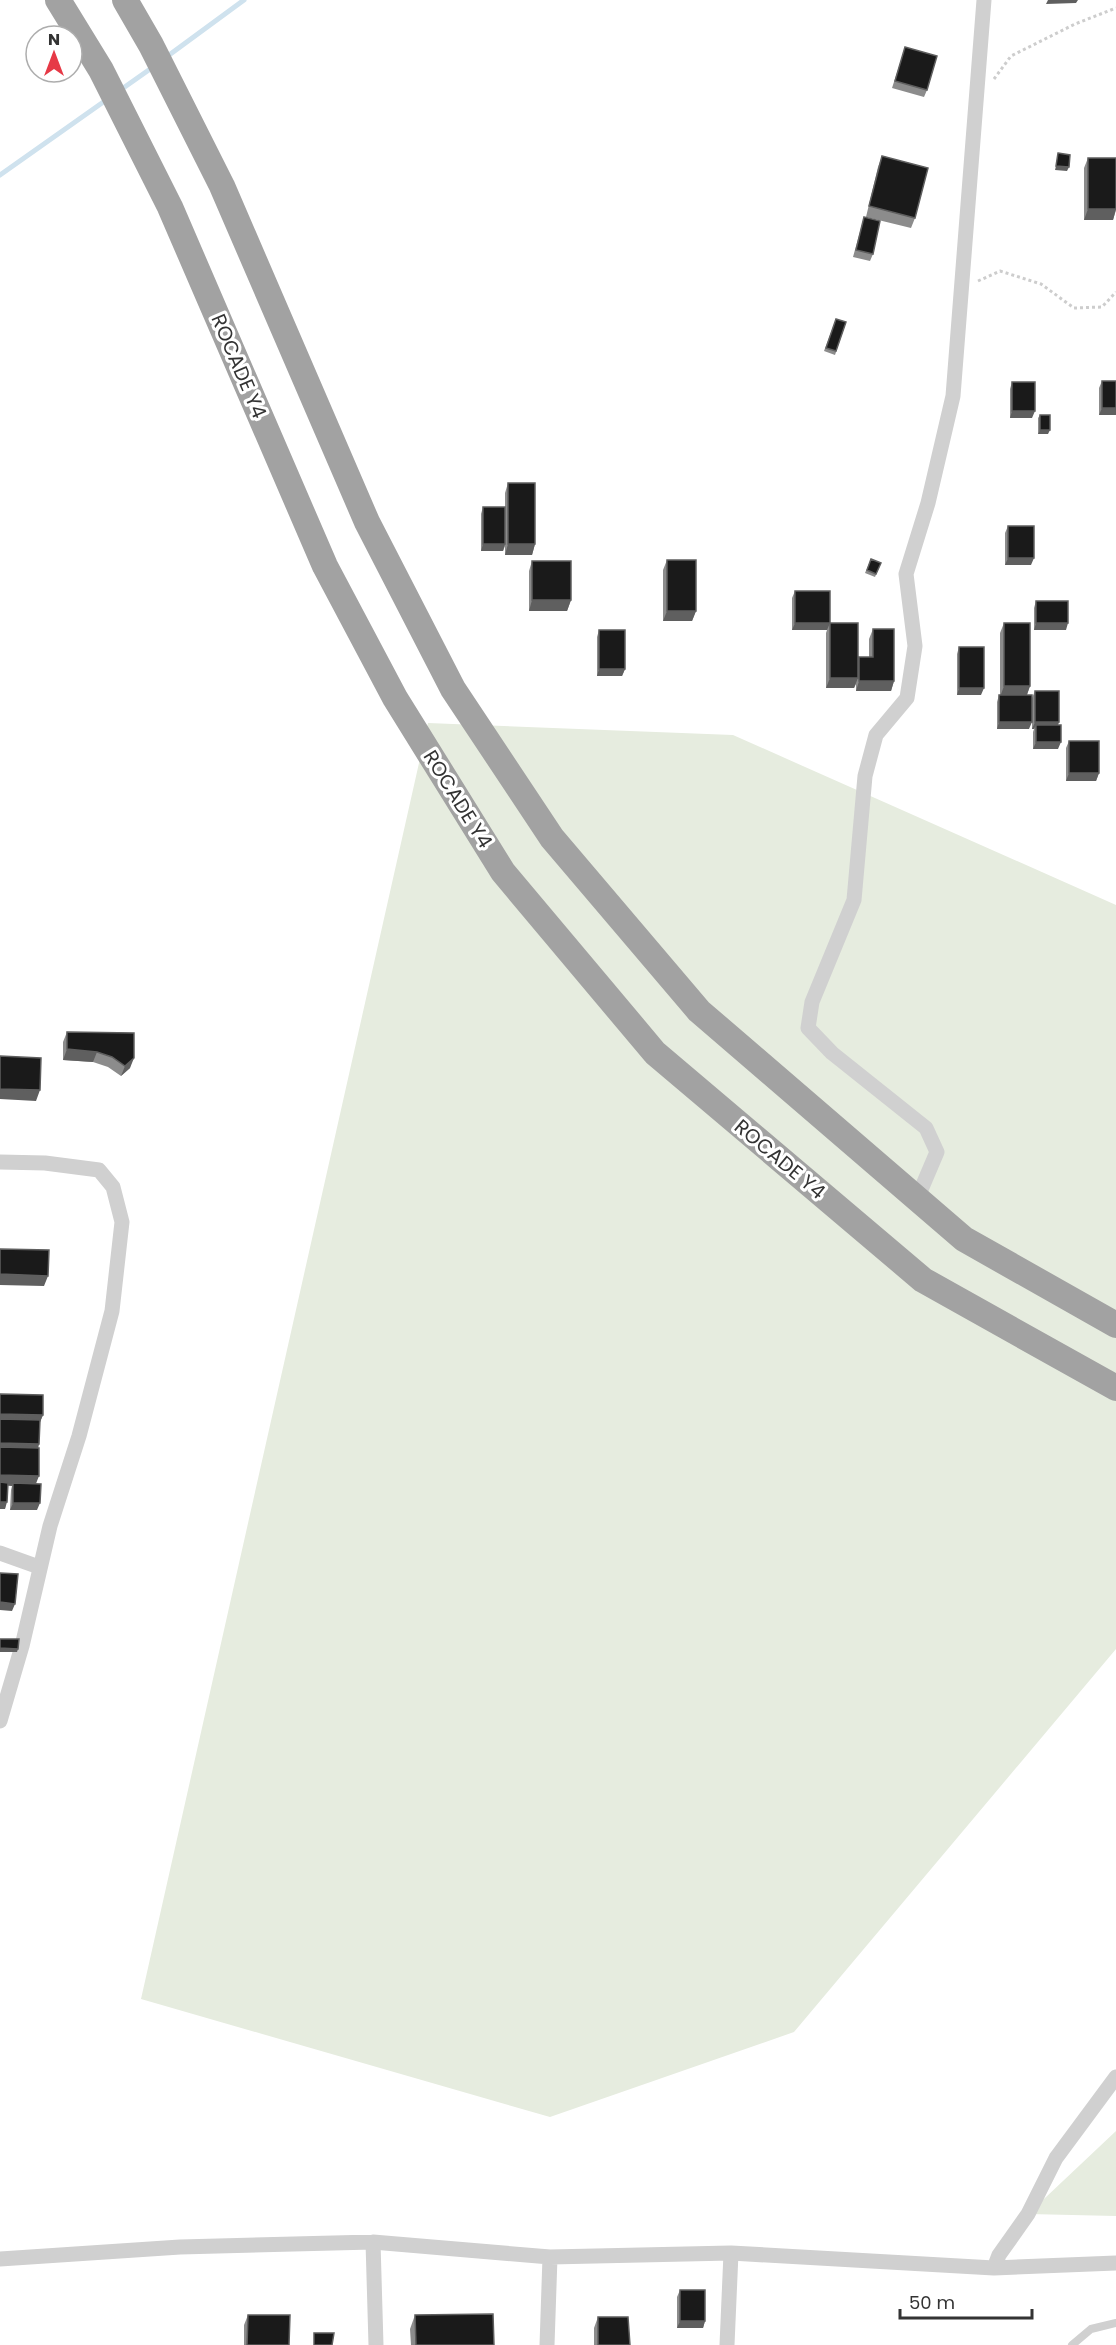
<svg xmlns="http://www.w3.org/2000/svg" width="1116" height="2345" viewBox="0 0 1116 2345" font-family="Poppins,sans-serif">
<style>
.green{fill:#e6ecdf}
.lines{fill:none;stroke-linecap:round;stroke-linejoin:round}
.stream{stroke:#cfe2ee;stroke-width:5}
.path{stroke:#cdcdcd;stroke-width:3;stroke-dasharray:3 3;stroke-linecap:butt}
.service{stroke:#d0d0d0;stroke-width:8}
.minor{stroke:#d0d0d0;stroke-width:15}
.trunk{stroke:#a2a2a2;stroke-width:26}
.wall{fill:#8c8c8c}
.shaded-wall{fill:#5f5f5f}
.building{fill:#1a1a1a;stroke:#5f5f5f;stroke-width:1.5}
.labels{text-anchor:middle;stroke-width:6;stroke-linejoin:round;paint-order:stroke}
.street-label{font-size:20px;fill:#333;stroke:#fff}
</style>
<rect width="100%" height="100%" fill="#fff"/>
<path class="green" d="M 428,723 L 733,735 L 1116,905 L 1116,1649 L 794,2032 L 550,2117 L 141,1999 Z
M 1116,2131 L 1116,2216 L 1028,2214 Z"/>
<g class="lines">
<path class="stream" d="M 165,58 L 244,0
M 119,91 L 153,67
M 0,175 L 109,98"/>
<path class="path" d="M 994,79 L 1011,56 L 1075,24 L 1116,8
M 978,281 L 1000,271 L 1041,284 L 1074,308 L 1102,307 L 1116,292"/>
<path class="service" d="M 1072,2345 L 1091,2329 L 1116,2323"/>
<path class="minor" d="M 0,1162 L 45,1163 L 99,1170 L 113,1187 L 122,1222 L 112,1311 L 79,1436 L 50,1526 L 22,1646 L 0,1721
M 917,1199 L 937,1152 L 926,1128 L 832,1053 L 808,1028 L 812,1002 L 854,900 L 865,776 L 876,735 L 907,698 L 915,646 L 906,574 L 928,503 L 953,396 L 984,0
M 0,1553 L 39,1567
M 373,2242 L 376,2345
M 0,2259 L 180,2247 L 373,2242 L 550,2257 L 731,2253 L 994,2268 L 999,2255 L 1028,2214 L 1056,2158 L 1116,2077
M 994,2268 L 1116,2263
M 547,2345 L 550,2257
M 727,2345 L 731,2253"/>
<path class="trunk" d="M 58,0 L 101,70 L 170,207 L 325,566 L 395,698 L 503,872 L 655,1053 L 923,1280 L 1116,1388
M 125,0 L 151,45 L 222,186 L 367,522 L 453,689 L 552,838 L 699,1011 L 964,1239 L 1116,1325"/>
</g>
<path class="wall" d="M 903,54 L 927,90 L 924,97 L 892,88 Z
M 882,156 L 915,218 L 911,228 L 866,217 L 878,167 Z
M 1088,158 L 1116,158 L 1116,210 L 1113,220 L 1084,220 L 1084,168 Z
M 864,217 L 873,254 L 870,261 L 853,257 Z
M 836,319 L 846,322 L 835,355 L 824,351 Z
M 1102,381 L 1116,415 L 1099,415 L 1099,388 Z
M 1012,382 L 1032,418 L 1010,418 L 1010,389 Z
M 1040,415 L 1048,434 L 1038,434 L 1038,418 Z
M 508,483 L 535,544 L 532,555 L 505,555 L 505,546 L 503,551 L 481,551 L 481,514 L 483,507 L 505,507 L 505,493 Z
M 1008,526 L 1031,565 L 1005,565 L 1005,533 Z
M 871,559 L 881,563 L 875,577 L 865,573 Z
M 667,560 L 696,611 L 692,621 L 663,621 L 663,570 Z
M 532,561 L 571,600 L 567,611 L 529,611 L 529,571 Z
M 795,591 L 830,623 L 858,661 L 859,657 L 869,657 L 869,639 L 873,629 L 894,681 L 891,691 L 856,691 L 856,684 L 854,688 L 826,688 L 826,633 L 827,630 L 792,630 L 792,598 Z
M 1036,601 L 1066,630 L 1034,630 L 1034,608 Z
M 1004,623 L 1030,686 L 1027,695 L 1029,729 L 997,729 L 997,702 L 999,695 L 1000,695 L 1000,633 Z
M 599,630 L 625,669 L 622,676 L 597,676 L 597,637 Z
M 959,647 L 981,695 L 957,695 L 957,654 Z
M 1035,691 L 1059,722 L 1058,725 L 1058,749 L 1033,749 L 1033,732 L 1034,729 L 1032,729 L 1032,698 Z
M 1069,741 L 1099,773 L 1096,781 L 1066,781 L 1066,748 Z
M 67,1032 L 134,1033 L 130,1068 L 121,1076 L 108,1067 L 93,1062 L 63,1060 L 63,1042 Z
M 0,1394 L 43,1415 L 40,1422 L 36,1484 L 37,1510 L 10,1510 L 11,1490 L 12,1486 L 8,1485 L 5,1509 Z
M 680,2290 L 705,2321 L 703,2328 L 677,2328 L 677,2297 Z
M 248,2315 L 289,2345 L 244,2345 L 244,2325 Z
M 415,2315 L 494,2345 L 411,2345 L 410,2329 Z
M 598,2317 L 630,2345 L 594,2345 L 594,2328 Z"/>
<path class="shaded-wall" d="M 1048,0 L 1078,0 L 1076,3 L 1046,4 Z
M 1056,166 L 1069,167 L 1067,171 L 1055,170 Z
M 1088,209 L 1116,209 L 1113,220 L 1084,220 Z
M 1102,408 L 1116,408 L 1116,415 L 1099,415 Z
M 1012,411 L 1035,411 L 1032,418 L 1010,418 Z
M 1040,430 L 1050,430 L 1048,434 L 1038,434 Z
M 483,544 L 505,544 L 503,551 L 481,551 Z
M 508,544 L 535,544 L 532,555 L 505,555 Z
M 1008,558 L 1034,558 L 1031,565 L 1005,565 Z
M 532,600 L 571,600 L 567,611 L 529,611 Z
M 667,611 L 696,611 L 692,621 L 663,621 Z
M 795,623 L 830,623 L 827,630 L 792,630 Z
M 1036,623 L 1068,623 L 1066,630 L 1034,630 Z
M 599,669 L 625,669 L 622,676 L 597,676 Z
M 830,678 L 858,678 L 854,688 L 826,688 Z
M 859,681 L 894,681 L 891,691 L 856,691 Z
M 1004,686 L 1030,686 L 1026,697 L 1000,697 Z
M 959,688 L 984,688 L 981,695 L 957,695 Z
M 999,722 L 1032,722 L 1029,729 L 997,729 Z
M 1035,722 L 1059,722 L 1056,729 L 1036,725 L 1034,729 L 1032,729 Z
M 1036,742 L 1061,742 L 1058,749 L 1033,749 Z
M 1069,773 L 1099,773 L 1096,781 L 1066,781 Z
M 67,1049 L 97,1052 L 93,1062 L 63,1060 Z
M 134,1058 L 130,1068 L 121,1076 L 125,1066 Z
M 0,1089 L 40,1090 L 36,1101 L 0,1099 Z
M 0,1274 L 48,1276 L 44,1286 L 0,1285 Z
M 0,1414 L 43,1415 L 40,1422 L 0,1421 Z
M 0,1443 L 39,1444 L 37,1451 L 0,1450 Z
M 0,1475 L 39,1476 L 35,1486 L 13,1483 L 12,1486 L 0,1485 Z
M 0,1502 L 7,1502 L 5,1509 L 0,1509 Z
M 13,1503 L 40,1503 L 37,1510 L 10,1510 Z
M 0,1602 L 15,1604 L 12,1611 L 0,1610 Z
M 0,1648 L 18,1649 L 17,1652 L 0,1652 Z
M 680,2321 L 705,2321 L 703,2328 L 677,2328 Z"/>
<path class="building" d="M 905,47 L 937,56 L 927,90 L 895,81 Z
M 1058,153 L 1070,155 L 1069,167 L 1056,166 Z
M 882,156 L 928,168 L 915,218 L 869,206 Z
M 1088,158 L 1116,158 L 1116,209 L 1088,209 Z
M 864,217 L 880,221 L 873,254 L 856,250 Z
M 836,319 L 846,322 L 836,351 L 826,348 Z
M 1102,381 L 1116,381 L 1116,408 L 1102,408 Z
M 1012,382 L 1035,382 L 1035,411 L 1012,411 Z
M 1040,415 L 1050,415 L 1050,430 L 1040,430 Z
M 508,483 L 535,483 L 535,544 L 508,544 Z
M 483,507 L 505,507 L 505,544 L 483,544 Z
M 1008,526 L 1034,526 L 1034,558 L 1008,558 Z
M 871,559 L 881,563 L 876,574 L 867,570 Z
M 667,560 L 696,560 L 696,611 L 667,611 Z
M 532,561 L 571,561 L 571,600 L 532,600 Z
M 795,591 L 830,591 L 830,623 L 795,623 Z
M 1036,601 L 1068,601 L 1068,623 L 1036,623 Z
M 830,623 L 858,623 L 858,678 L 830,678 Z
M 1004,623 L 1030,623 L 1030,686 L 1004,686 Z
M 873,629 L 894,629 L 894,681 L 859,681 L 859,657 L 873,657 Z
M 599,630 L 625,630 L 625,669 L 599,669 Z
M 959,647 L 984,647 L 984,688 L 959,688 Z
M 1035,691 L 1059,691 L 1059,722 L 1035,722 Z
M 999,695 L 1032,695 L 1032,722 L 999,722 Z
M 1036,725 L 1061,725 L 1061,742 L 1036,742 Z
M 1069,741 L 1099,741 L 1099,773 L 1069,773 Z
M 67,1032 L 134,1033 L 134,1058 L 125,1066 L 112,1057 L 97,1052 L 67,1049 Z
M 0,1056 L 41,1058 L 40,1090 L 0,1089 Z
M 0,1249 L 49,1250 L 48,1276 L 0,1274 Z
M 0,1394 L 43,1395 L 43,1415 L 0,1414 Z
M 0,1419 L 40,1420 L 39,1444 L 0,1443 Z
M 0,1447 L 39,1448 L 39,1476 L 0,1475 Z
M 0,1482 L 8,1483 L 7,1502 L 0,1502 Z
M 13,1483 L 41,1484 L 40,1503 L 13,1503 Z
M 0,1573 L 18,1574 L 15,1604 L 0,1602 Z
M 0,1639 L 19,1639 L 18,1649 L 0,1648 Z
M 680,2290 L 705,2290 L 705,2321 L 680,2321 Z
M 493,2314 L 494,2345 L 416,2345 L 415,2315 Z
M 248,2315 L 290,2315 L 289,2345 L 247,2345 Z
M 598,2317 L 628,2317 L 630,2345 L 598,2345 Z
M 314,2333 L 334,2333 L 332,2345 L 314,2345 Z"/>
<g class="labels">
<g class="street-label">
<text transform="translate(239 366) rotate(67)" y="7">ROCADE Y4</text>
<text transform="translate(458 799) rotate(58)" y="7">ROCADE Y4</text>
<text transform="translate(780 1159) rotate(40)" y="7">ROCADE Y4</text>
</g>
</g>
<g transform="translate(54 54)"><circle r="28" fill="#ffffff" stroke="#adadad" stroke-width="1.5"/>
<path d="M0-4.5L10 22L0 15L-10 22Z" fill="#e63946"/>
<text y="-9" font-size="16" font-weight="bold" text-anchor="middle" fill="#333333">N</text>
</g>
<path d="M900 2309v9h132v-9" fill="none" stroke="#333333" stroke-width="3"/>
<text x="909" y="2309" font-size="18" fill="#333333" stroke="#ffffff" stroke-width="4.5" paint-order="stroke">50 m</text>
</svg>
